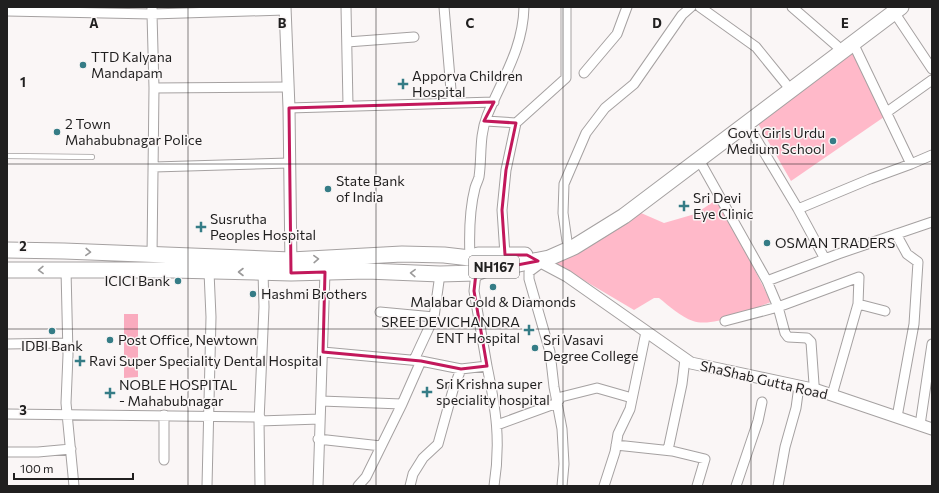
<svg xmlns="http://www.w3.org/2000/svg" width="939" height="493" viewBox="0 0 939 493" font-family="Commissioner,sans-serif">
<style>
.green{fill:#ffb9c9}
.forest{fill:#f9abbe}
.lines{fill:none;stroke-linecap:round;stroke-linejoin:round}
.service-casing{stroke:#a5a1a1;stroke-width:6}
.minor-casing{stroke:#a5a1a1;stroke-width:11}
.tertiary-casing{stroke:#a5a1a1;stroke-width:13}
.trunk-casing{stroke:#a5a1a1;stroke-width:17}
.service{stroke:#fff;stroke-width:4.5}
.minor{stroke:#fff;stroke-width:9}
.tertiary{stroke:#fff;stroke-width:11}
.trunk{stroke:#fff;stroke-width:15}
.oneway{stroke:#9b9a9a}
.marked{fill:none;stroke:#c2185b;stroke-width:3;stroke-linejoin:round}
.grid{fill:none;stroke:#201f1f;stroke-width:1;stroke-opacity:0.55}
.poi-dot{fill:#357c86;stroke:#faf6f6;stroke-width:1.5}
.labels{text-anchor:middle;stroke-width:3;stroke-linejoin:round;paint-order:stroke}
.shield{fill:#faf6f6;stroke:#616060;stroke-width:1}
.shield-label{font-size:13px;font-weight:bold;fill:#201f1f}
.poi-label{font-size:14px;fill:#201f1f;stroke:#faf6f6;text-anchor:start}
.street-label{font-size:14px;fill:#201f1f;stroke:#faf6f6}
.grid-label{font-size:13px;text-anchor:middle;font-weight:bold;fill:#201f1f;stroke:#faf6f6;stroke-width:3;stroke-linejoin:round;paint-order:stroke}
</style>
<rect width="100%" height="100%" fill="#faf6f6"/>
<path class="green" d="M 852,50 L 884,117 L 791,181 L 756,120 Z
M 716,200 L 725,211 L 771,302 C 750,310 713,328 693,321 C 681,317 669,306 659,298 L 654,298 L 634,310 L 553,262 L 641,213 L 664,223 L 695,214 Z"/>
<path class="forest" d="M 124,314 L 138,314 L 138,377 L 124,378 Z"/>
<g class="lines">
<defs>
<path id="service" d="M 7,156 L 92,157"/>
<path id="minor" d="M 152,7 L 152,14 L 285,10
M 346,7 L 348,105
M 444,7 L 452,102
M 700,7 L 756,47 L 786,84
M 792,7 L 837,46
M 7,11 L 152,14 L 154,88 L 152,255
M 894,12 L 932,69
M 347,42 L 414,37
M 584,73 L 617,34 L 627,7
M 154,88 L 288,87
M 289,108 L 494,102
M 887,112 L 932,80
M 486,121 L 516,123 L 566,78 L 566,7
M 746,122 L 798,209 L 825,259
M 698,158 L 767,281 L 838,254 L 932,222
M 911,164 L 932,155
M 154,167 L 289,163
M 798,209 L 870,179 L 911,164 L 853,43
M 896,234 L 907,254 L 918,262 L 914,324 L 897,417
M 567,241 L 563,213 L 564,184 L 586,133 L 605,108 L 634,84 L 682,15 L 691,7
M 505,255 L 502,210 L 506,170 L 516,123
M 470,258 C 469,235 469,211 475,188 C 476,184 478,181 479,177 C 482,157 479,136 487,116 C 502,79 523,49 524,7
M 541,263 L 529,272 L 529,279 L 550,352 L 554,387 L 562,429 L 564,464 L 562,486
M 66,270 L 68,355 L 66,403 L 74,486
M 767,281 L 778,307 L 859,277 L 858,304
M 380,312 L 434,317
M 725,321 L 778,307 L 785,333 L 788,337 L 807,338 L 811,342 L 814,384 L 813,389
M 7,344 L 67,343
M 323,352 L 421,361
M 414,360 L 434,317 L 440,274
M 487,366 C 496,410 501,441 494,486
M 832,395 L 858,304 L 885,311
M 321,401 L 402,404
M 7,414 L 260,417
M 164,415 L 164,460
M 259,421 L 320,419
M 497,425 L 557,403 L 561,397 L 597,388 L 632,398
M 920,425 L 932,344
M 318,439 L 381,446
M 616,445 L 672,451 L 705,459 L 697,486
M 668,450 L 682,384 L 685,359
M 7,452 L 38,452 L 71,449
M 207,486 L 211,317 L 209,272
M 260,486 L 259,421 L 264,307 L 263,272
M 318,486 L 325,272
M 358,486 L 366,477 L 402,404 L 421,361 L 461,369 L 487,366 L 474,291 L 476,273
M 410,486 L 413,474 L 423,458 L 438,444 L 453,390 L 461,369
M 604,486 L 615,452 L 618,434 L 630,409 L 646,332
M 736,486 L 758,421 L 762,402
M 778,486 L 785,447 L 796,408 L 799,386"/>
<path id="tertiary" d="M 285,7 L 289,108 L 291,266
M 535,259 L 567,276 L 691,363 L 817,390 L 932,429"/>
<path id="trunk" d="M 7,250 L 64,251 L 291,260 L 402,254 L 444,255 L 470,258 L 478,255 L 525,255
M 7,270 L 172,270 L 291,273 L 367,271 L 440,274 L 476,273 L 489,268 L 519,264 L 549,258 L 574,247 L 624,216 L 901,7"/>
</defs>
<use href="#service" class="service-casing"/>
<use href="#minor" class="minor-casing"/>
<use href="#tertiary" class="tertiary-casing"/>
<use href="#trunk" class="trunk-casing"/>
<use href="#service" class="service"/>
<use href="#minor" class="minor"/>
<use href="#tertiary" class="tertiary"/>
<use href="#trunk" class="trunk"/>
</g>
<defs><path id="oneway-chevron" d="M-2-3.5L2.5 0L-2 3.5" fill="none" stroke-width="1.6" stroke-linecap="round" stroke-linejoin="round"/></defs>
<g class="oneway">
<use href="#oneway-chevron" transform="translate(88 252) rotate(3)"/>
<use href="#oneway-chevron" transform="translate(316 259) rotate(-2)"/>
<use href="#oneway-chevron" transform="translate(41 270) rotate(179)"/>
<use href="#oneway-chevron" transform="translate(241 272) rotate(180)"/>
<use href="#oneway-chevron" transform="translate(413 273) rotate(-178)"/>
</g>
<path class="marked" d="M 494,102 L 484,121 L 516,123 L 506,170 L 502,210 L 505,255 L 527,255 L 538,261 L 476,273 L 474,291 L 487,366 L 461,369 L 421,361 L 323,352 L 325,272 L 291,273 L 289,108 Z"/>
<path class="grid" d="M 188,7 L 188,486M 376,7 L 376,486M 563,7 L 563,486M 751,7 L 751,486M 7,164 L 932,164M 7,329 L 932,329"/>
<g class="poi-dot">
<circle cx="83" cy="65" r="4"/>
<path d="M401 78h4v4h4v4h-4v4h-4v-4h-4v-4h4z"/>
<circle cx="57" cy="132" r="4"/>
<circle cx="833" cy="141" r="4"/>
<circle cx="328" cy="189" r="4"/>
<path d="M682 200h4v4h4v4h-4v4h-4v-4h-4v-4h4z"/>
<path d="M199 221h4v4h4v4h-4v4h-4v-4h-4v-4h4z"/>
<circle cx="767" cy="243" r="4"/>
<circle cx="178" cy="281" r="4"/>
<circle cx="493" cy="287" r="4"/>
<circle cx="253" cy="294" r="4"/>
<path d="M527 324h4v4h4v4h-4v4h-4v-4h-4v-4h4z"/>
<circle cx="52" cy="331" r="4"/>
<circle cx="110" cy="340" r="4"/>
<circle cx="535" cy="348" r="4"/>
<path d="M78 355h4v4h4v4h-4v4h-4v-4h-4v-4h4z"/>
<path d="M425 386h4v4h4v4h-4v4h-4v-4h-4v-4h4z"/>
<path d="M108 387h4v4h4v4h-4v4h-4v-4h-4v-4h4z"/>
</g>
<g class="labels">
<rect class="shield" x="469" y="256" width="50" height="22" rx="3"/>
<g class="shield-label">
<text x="494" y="272">NH167</text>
</g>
<g class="poi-label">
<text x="91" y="62">TTD Kalyana<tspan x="91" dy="16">Mandapam</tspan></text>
<text x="412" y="81">Apporva Children<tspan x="412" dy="16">Hospital</tspan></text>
<text x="65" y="129">2 Town<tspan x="65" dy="16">Mahabubnagar Police</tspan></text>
<text x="825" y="138" text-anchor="end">Govt Girls Urdu<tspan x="825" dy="16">Medium School</tspan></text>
<text x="336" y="186">State Bank<tspan x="336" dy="16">of India</tspan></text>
<text x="693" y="203">Sri Devi<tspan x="693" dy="16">Eye Clinic</tspan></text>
<text x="210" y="224">Susrutha<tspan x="210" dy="16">Peoples Hospital</tspan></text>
<text x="775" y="248">OSMAN TRADERS</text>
<text x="170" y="286" text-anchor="end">ICICI Bank</text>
<text x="261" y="299">Hashmi Brothers</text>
<text x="493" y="307" text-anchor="middle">Malabar Gold &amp; Diamonds</text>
<text x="520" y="327" text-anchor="end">SREE DEVICHANDRA<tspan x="520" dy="16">ENT Hospital</tspan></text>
<text x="118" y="345">Post Office, Newtown</text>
<text x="543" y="345">Sri Vasavi<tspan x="543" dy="16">Degree College</tspan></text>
<text x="52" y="351" text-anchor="middle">IDBI Bank</text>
<text x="89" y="366">Ravi Super Speciality Dental Hospital</text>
<text x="436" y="389">Sri Krishna super<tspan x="436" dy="16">speciality hospital</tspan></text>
<text x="119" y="390">NOBLE HOSPITAL<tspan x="119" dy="16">- Mahabubnagar</tspan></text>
</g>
<g class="street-label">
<text transform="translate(764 380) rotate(13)" y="5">ShaShab Gutta Road</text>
</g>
</g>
<g class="grid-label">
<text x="94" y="28">A</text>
<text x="282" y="28">B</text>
<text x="470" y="28">C</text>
<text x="657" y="28">D</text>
<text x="845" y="28">E</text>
<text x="23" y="87">1</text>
<text x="23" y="251">2</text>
<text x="23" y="415">3</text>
</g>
<rect width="939" height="493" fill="none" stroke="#201f1f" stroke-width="16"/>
<path d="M14 473v6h119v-6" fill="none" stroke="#201f1f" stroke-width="2"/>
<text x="20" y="473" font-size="12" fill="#201f1f" stroke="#faf6f6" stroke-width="3" paint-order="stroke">100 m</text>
</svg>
